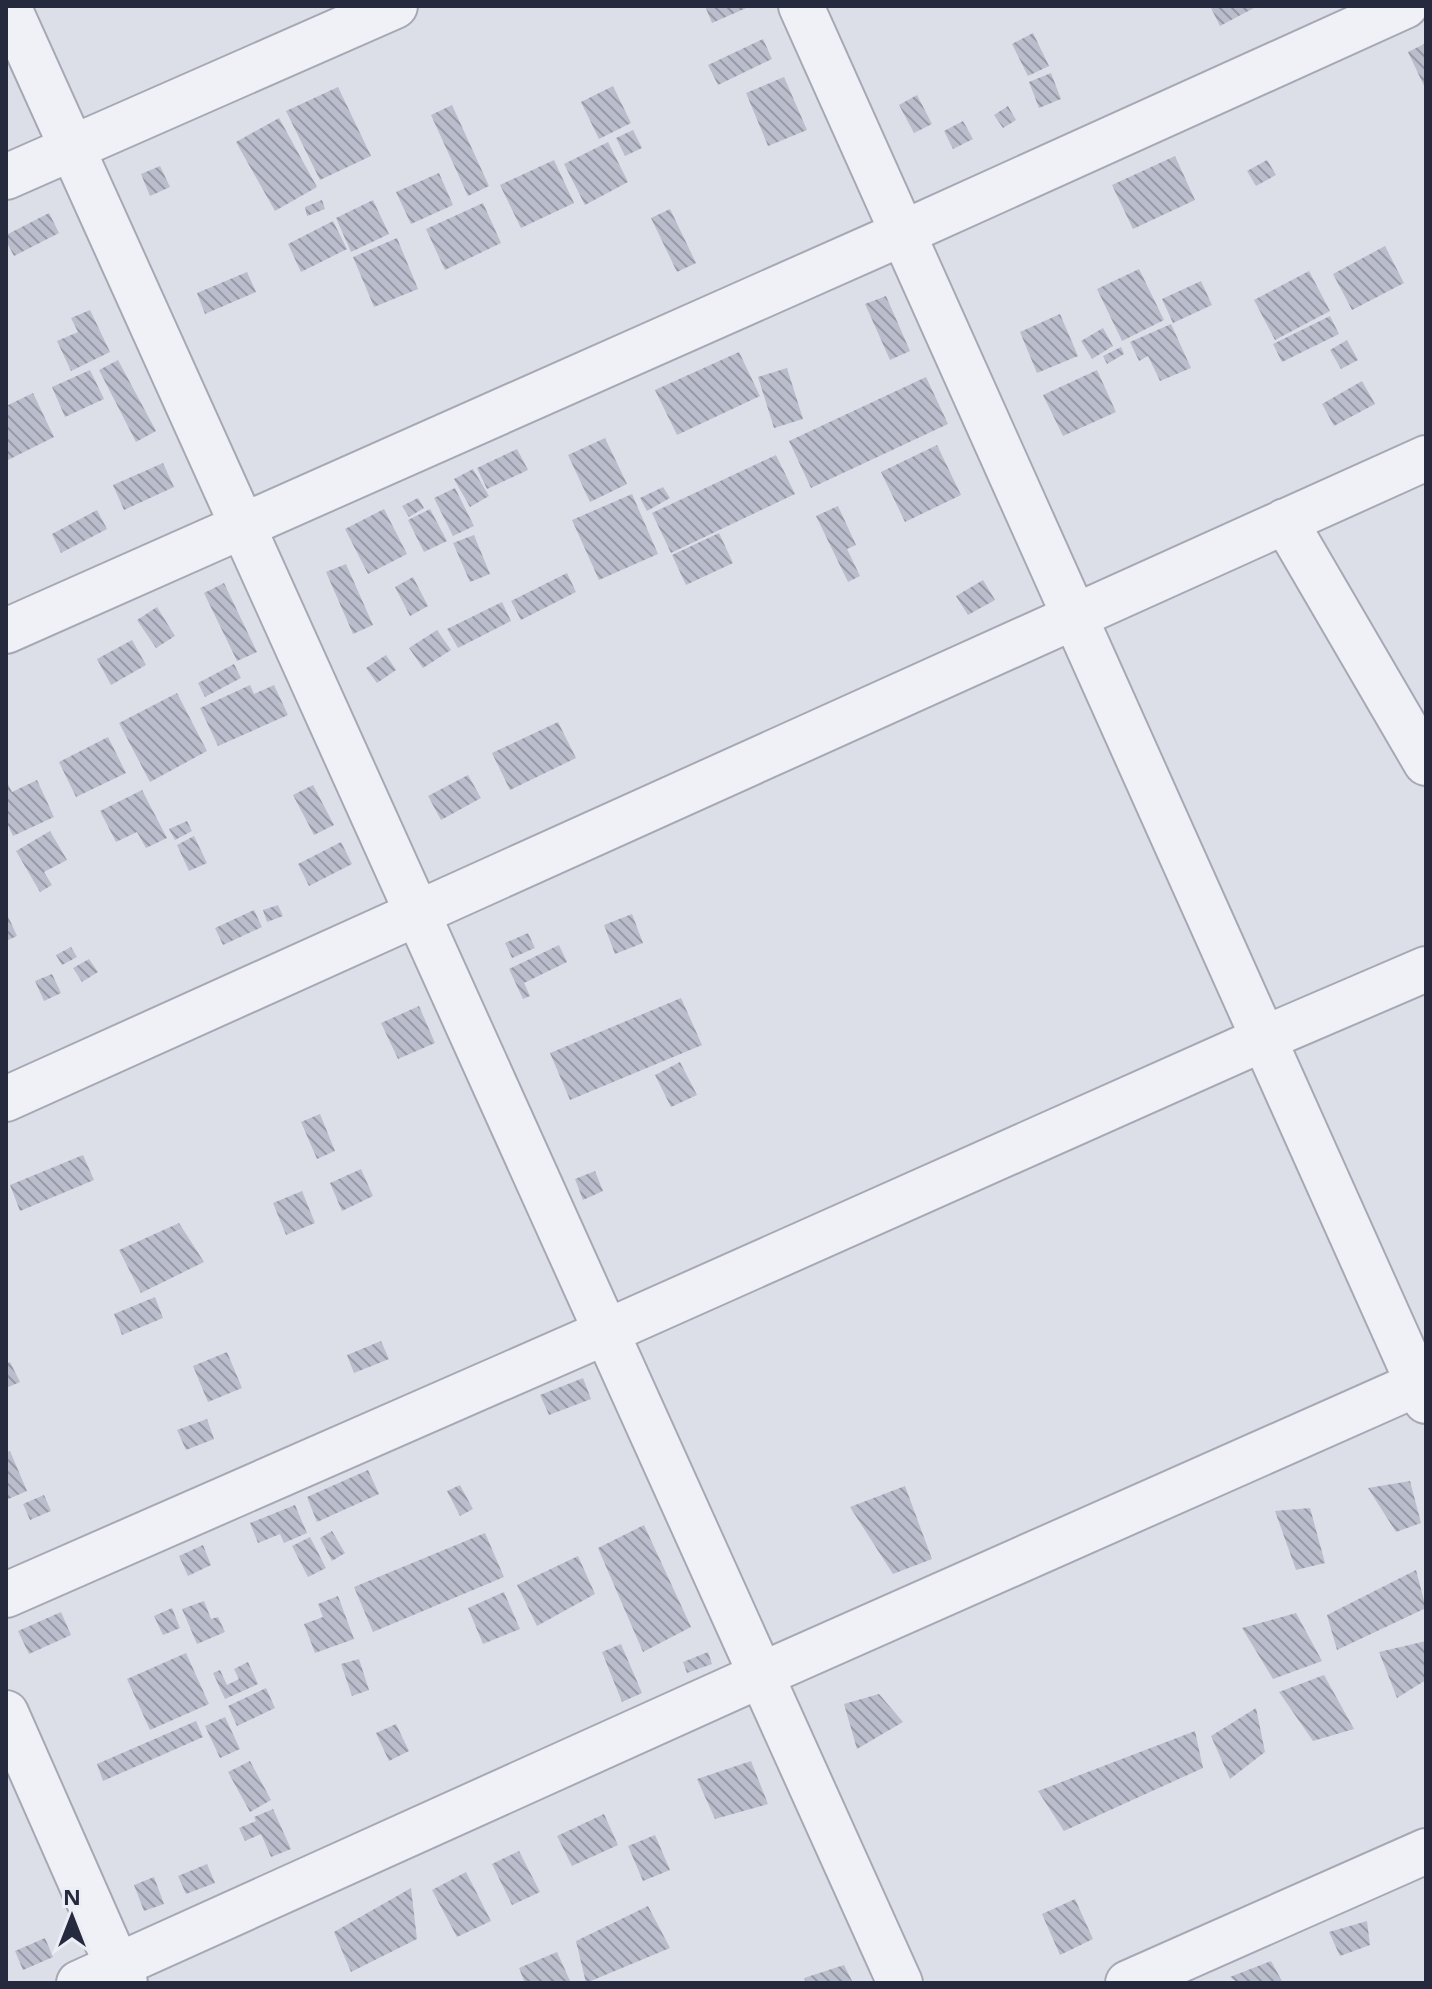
<svg xmlns="http://www.w3.org/2000/svg" width="1432" height="1989" viewBox="0 0 1432 1989" font-family="'Noto Sans',sans-serif">
<style>
.building{fill:url(#building-back-hatch)}
.lines{fill:none;stroke-linecap:round;stroke-linejoin:round}
.minor-casing{stroke:#a6a9b5;stroke-width:48}
.minor{stroke:#f0f1f6;stroke-width:44}
</style>
<defs>
<pattern id="building-back-hatch" width="6" height="6" patternUnits="userSpaceOnUse" patternTransform="scale(2)"><rect width="6" height="6" fill="#babdcb"/><path d="M-1 5l2 2M0 0l6 6M5-1l2 2" fill="none" stroke="#979aa6"/></pattern>
</defs>
<rect width="100%" height="100%" fill="#dddfe8"/>
<path class="building" d="M 705,6 L 751,6 L 712,23 Z
M 1215,6 L 1252,6 L 1254,8 L 1220,26 L 1211,8 Z
M 1033,33 L 1049,66 L 1028,76 L 1012,44 Z
M 763,39 L 772,59 L 718,85 L 708,65 Z
M 1426,43 L 1426,90 L 1408,52 Z
M 1051,73 L 1061,99 L 1039,108 L 1029,82 Z
M 784,77 L 807,130 L 768,146 L 746,93 Z
M 613,86 L 631,123 L 599,139 L 581,102 Z
M 338,87 L 371,156 L 320,180 L 286,111 Z
M 917,95 L 932,124 L 914,133 L 899,105 Z
M 452,105 L 489,186 L 468,196 L 431,115 Z
M 1008,106 L 1016,120 L 1003,128 L 994,115 Z
M 279,118 L 317,187 L 275,211 L 236,142 Z
M 963,121 L 973,139 L 953,149 L 944,131 Z
M 633,130 L 642,148 L 625,156 L 616,138 Z
M 608,142 L 628,182 L 585,205 L 564,164 Z
M 1175,156 L 1195,200 L 1133,229 L 1112,185 Z
M 554,160 L 574,203 L 521,228 L 500,185 Z
M 1267,160 L 1276,175 L 1256,186 L 1247,171 Z
M 160,166 L 170,187 L 150,196 L 141,174 Z
M 439,173 L 453,205 L 411,224 L 396,192 Z
M 322,200 L 325,209 L 307,216 L 305,207 Z
M 373,200 L 389,234 L 351,252 L 336,218 Z
M 483,203 L 501,243 L 445,270 L 426,229 Z
M 670,209 L 696,263 L 677,272 L 651,218 Z
M 49,213 L 59,233 L 14,256 L 6,241 L 6,235 Z
M 333,221 L 347,249 L 301,272 L 288,244 Z
M 397,238 L 418,289 L 374,307 L 353,257 Z
M 1385,246 L 1404,283 L 1352,310 L 1333,274 Z
M 1139,269 L 1164,320 L 1122,341 L 1097,289 Z
M 1309,271 L 1330,311 L 1275,340 L 1254,300 Z
M 247,272 L 256,292 L 205,314 L 197,293 Z
M 1201,281 L 1212,305 L 1173,323 L 1162,299 Z
M 886,296 L 910,351 L 890,360 L 865,304 Z
M 90,310 L 110,352 L 71,371 L 57,341 L 78,332 L 71,318 Z
M 1060,314 L 1078,356 L 1037,373 L 1020,332 Z
M 1330,316 L 1339,334 L 1282,362 L 1273,344 Z
M 1171,324 L 1191,368 L 1160,381 L 1148,356 L 1139,361 L 1130,342 Z
M 1103,328 L 1113,346 L 1092,359 L 1081,341 Z
M 1347,340 L 1358,360 L 1341,369 L 1330,350 Z
M 1121,347 L 1124,354 L 1107,364 L 1103,356 Z
M 739,352 L 760,396 L 677,435 L 655,390 Z
M 118,360 L 156,431 L 136,442 L 99,370 Z
M 787,368 L 803,419 L 774,428 L 758,377 Z
M 90,370 L 104,399 L 65,417 L 52,387 Z
M 1097,370 L 1116,412 L 1063,436 L 1043,395 Z
M 926,377 L 948,424 L 811,488 L 789,441 Z
M 1362,381 L 1375,404 L 1334,426 L 1322,404 Z
M 33,393 L 54,437 L 6,461 L 6,406 Z
M 605,438 L 627,484 L 590,502 L 568,455 Z
M 937,445 L 961,495 L 905,522 L 881,472 Z
M 517,449 L 528,470 L 487,489 L 477,468 Z
M 776,455 L 795,494 L 671,553 L 652,513 Z
M 163,463 L 174,487 L 124,510 L 113,485 Z
M 473,469 L 489,496 L 470,507 L 454,479 Z
M 663,487 L 670,498 L 647,511 L 640,498 Z
M 455,488 L 474,526 L 453,536 L 434,498 Z
M 632,494 L 658,554 L 599,580 L 572,520 Z
M 418,498 L 424,508 L 409,517 L 402,506 Z
M 838,506 L 856,545 L 847,549 L 860,576 L 848,582 L 816,516 Z
M 384,509 L 407,554 L 368,574 L 345,529 Z
M 430,509 L 447,541 L 424,552 L 408,520 Z
M 97,510 L 107,529 L 61,553 L 52,534 Z
M 719,533 L 733,563 L 686,585 L 672,555 Z
M 474,535 L 490,574 L 470,582 L 453,543 Z
M 346,564 L 373,625 L 353,634 L 326,572 Z
M 567,573 L 576,592 L 521,620 L 511,601 Z
M 413,577 L 428,606 L 410,616 L 395,587 Z
M 983,580 L 995,600 L 968,615 L 956,596 Z
M 224,583 L 257,652 L 237,661 L 204,593 Z
M 502,602 L 511,621 L 458,648 L 447,629 Z
M 157,607 L 175,636 L 156,648 L 137,620 Z
M 437,630 L 451,650 L 423,668 L 409,648 Z
M 132,640 L 146,665 L 111,685 L 97,659 Z
M 386,655 L 396,670 L 377,683 L 366,668 Z
M 234,664 L 241,678 L 205,697 L 198,683 Z
M 250,685 L 254,694 L 274,685 L 288,715 L 218,746 L 200,708 Z
M 177,693 L 207,751 L 150,782 L 119,723 Z
M 558,722 L 576,758 L 510,790 L 492,753 Z
M 108,737 L 126,773 L 76,797 L 59,762 Z
M 468,775 L 481,798 L 441,820 L 428,796 Z
M 37,780 L 54,817 L 13,836 L 6,821 L 6,785 L 8,784 L 12,792 Z
M 313,785 L 334,825 L 314,835 L 293,795 Z
M 142,790 L 167,838 L 146,848 L 137,832 L 116,842 L 100,811 Z
M 187,821 L 192,831 L 175,840 L 169,829 Z
M 50,831 L 67,860 L 44,872 L 52,885 L 40,892 L 16,851 Z
M 194,836 L 207,863 L 189,871 L 177,845 Z
M 341,842 L 352,864 L 309,886 L 298,864 Z
M 278,905 L 283,916 L 267,922 L 263,910 Z
M 254,910 L 262,927 L 223,945 L 215,928 Z
M 6,912 L 17,936 L 6,941 Z
M 632,914 L 643,943 L 615,954 L 604,925 Z
M 528,933 L 535,948 L 512,958 L 505,943 Z
M 559,945 L 567,962 L 524,983 L 530,996 L 523,999 L 509,969 Z
M 71,947 L 77,957 L 62,965 L 56,955 Z
M 89,959 L 98,972 L 82,982 L 73,968 Z
M 52,974 L 61,993 L 44,1001 L 35,981 Z
M 681,998 L 702,1045 L 570,1100 L 550,1053 Z
M 419,1006 L 435,1043 L 398,1059 L 381,1023 Z
M 680,1062 L 697,1095 L 671,1107 L 655,1075 Z
M 320,1114 L 335,1151 L 317,1159 L 301,1122 Z
M 83,1155 L 94,1180 L 20,1211 L 10,1185 Z
M 361,1169 L 373,1196 L 342,1211 L 330,1183 Z
M 595,1171 L 603,1191 L 583,1200 L 575,1179 Z
M 302,1191 L 315,1223 L 286,1235 L 273,1203 Z
M 179,1223 L 204,1262 L 141,1293 L 119,1250 Z
M 155,1297 L 163,1318 L 122,1335 L 114,1314 Z
M 381,1341 L 389,1359 L 354,1373 L 347,1355 Z
M 227,1352 L 242,1388 L 208,1402 L 193,1366 Z
M 10,1362 L 20,1382 L 6,1388 L 6,1363 Z
M 583,1378 L 591,1399 L 549,1415 L 540,1395 Z
M 207,1419 L 214,1439 L 186,1450 L 177,1430 Z
M 10,1451 L 27,1491 L 6,1500 L 6,1452 Z
M 368,1470 L 379,1494 L 317,1522 L 307,1497 Z
M 1410,1481 L 1421,1523 L 1396,1532 L 1368,1488 Z
M 460,1485 L 473,1509 L 460,1516 L 447,1491 Z
M 905,1486 L 932,1559 L 893,1574 L 850,1507 Z
M 44,1495 L 51,1511 L 30,1520 L 23,1504 Z
M 295,1505 L 307,1533 L 284,1543 L 280,1534 L 258,1543 L 250,1523 Z
M 1310,1508 L 1325,1563 L 1296,1570 L 1275,1511 Z
M 644,1525 L 691,1627 L 643,1652 L 598,1548 Z
M 332,1531 L 345,1553 L 332,1561 L 320,1538 Z
M 485,1533 L 504,1577 L 373,1632 L 354,1587 Z
M 310,1537 L 326,1568 L 308,1577 L 292,1546 Z
M 203,1545 L 211,1565 L 188,1576 L 179,1556 Z
M 578,1556 L 595,1594 L 537,1626 L 517,1585 Z
M 1416,1570 L 1426,1608 L 1337,1650 L 1327,1615 Z
M 504,1592 L 520,1629 L 483,1644 L 468,1608 Z
M 338,1596 L 354,1639 L 315,1653 L 304,1624 L 323,1617 L 318,1604 Z
M 204,1601 L 211,1619 L 218,1617 L 225,1632 L 197,1644 L 182,1609 Z
M 172,1608 L 180,1628 L 163,1635 L 154,1616 Z
M 61,1612 L 71,1635 L 29,1654 L 18,1631 Z
M 1296,1613 L 1322,1661 L 1273,1679 L 1242,1628 Z
M 1426,1641 L 1426,1680 L 1397,1698 L 1379,1652 Z
M 621,1644 L 642,1693 L 622,1702 L 602,1652 Z
M 708,1652 L 712,1664 L 687,1673 L 683,1662 Z
M 186,1653 L 209,1704 L 150,1730 L 127,1679 Z
M 359,1659 L 369,1690 L 352,1696 L 341,1664 Z
M 248,1662 L 258,1684 L 225,1699 L 213,1673 L 220,1670 L 227,1685 L 239,1679 L 234,1669 Z
M 1324,1675 L 1354,1729 L 1313,1741 L 1279,1692 Z
M 266,1688 L 275,1708 L 237,1726 L 228,1706 Z
M 879,1694 L 903,1722 L 857,1749 L 844,1704 Z
M 1256,1708 L 1265,1752 L 1230,1779 L 1211,1736 Z
M 225,1717 L 240,1749 L 220,1758 L 205,1726 Z
M 196,1721 L 203,1737 L 103,1781 L 97,1764 Z
M 396,1724 L 409,1751 L 389,1761 L 376,1733 Z
M 1195,1731 L 1203,1768 L 1064,1831 L 1038,1791 Z
M 250,1761 L 271,1800 L 250,1812 L 228,1772 Z
M 751,1761 L 768,1804 L 715,1819 L 697,1779 Z
M 273,1809 L 291,1849 L 271,1857 L 261,1834 L 245,1841 L 239,1828 L 256,1821 L 254,1817 Z
M 604,1814 L 618,1845 L 572,1866 L 557,1836 Z
M 655,1835 L 670,1870 L 643,1881 L 628,1846 Z
M 519,1851 L 540,1892 L 512,1905 L 492,1864 Z
M 207,1864 L 215,1883 L 186,1894 L 178,1876 Z
M 466,1872 L 491,1921 L 457,1937 L 432,1890 Z
M 154,1877 L 164,1904 L 144,1911 L 134,1885 Z
M 411,1888 L 417,1939 L 351,1972 L 334,1932 Z
M 1075,1899 L 1093,1939 L 1060,1955 L 1042,1914 Z
M 648,1906 L 670,1948 L 586,1983 L 576,1941 Z
M 1367,1921 L 1370,1945 L 1340,1956 L 1329,1932 Z
M 45,1938 L 53,1957 L 23,1970 L 15,1951 Z
M 557,1952 L 571,1983 L 525,1983 L 519,1968 Z
M 1271,1961 L 1283,1983 L 1238,1983 L 1230,1977 Z
M 844,1965 L 853,1983 L 806,1983 L 804,1978 Z"/>
<g class="lines">
<defs>
<path id="minor" d="M 8,6 L 900,1983
M 801,6 L 1426,1401
M 6,177 L 395,6
M 1285,521 L 1426,763
M 6,631 L 903,233 L 1405,6
M 6,1099 L 1426,458
M 6,1595 L 606,1332 L 1263,1039 L 1426,969
M 6,1713 L 125,1983
M 79,1983 L 761,1675 L 1426,1380
M 1128,1983 L 1426,1851"/>
</defs>
<use href="#minor" class="minor-casing"/>
<use href="#minor" class="minor"/>
</g>
<rect width="1432" height="1989" fill="none" stroke="#262a3f" stroke-width="16"/>
<g transform="translate(72 1917)" stroke="#eceef5" stroke-width="6" paint-order="stroke">
<path d="M0-6L14 30L0 20L-14 30Z" fill="#262a3f"/>
<text y="-12" font-size="22" font-weight="bold" text-anchor="middle" fill="#262a3f">N</text>
</g>
</svg>
